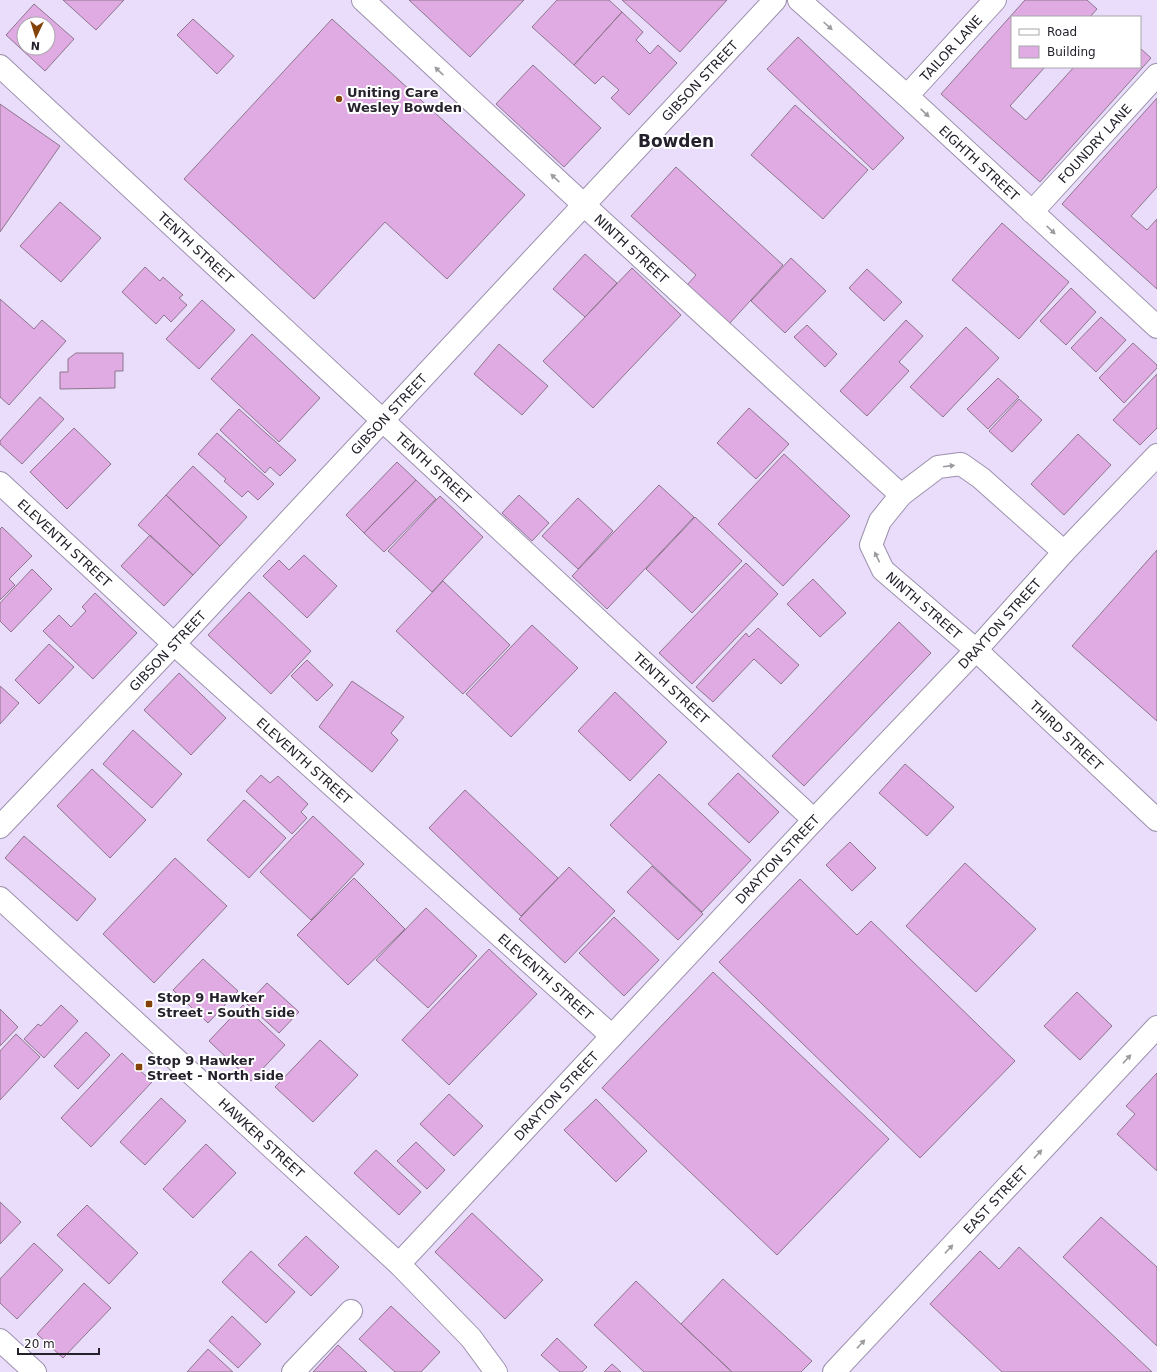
<svg xmlns="http://www.w3.org/2000/svg" width="1157" height="1372" viewBox="0 0 1157 1372" font-family="'DejaVu Sans',sans-serif">
<style>
.building{fill:#e0abe2;stroke:#8d768d;fill-rule:evenodd}
.lines{fill:none;stroke-linecap:round;stroke-linejoin:round}
.minor-casing{stroke:#9c91ad;stroke-width:24}
.tertiary-casing{stroke:#9c91ad;stroke-width:24}
.minor{stroke:#fff;stroke-width:22}
.tertiary{stroke:#fff;stroke-width:22}
.oneway{fill:#9d9ba0}
.poi-dot{fill:#824208;stroke:#fff;stroke-width:1.5}
.labels{text-anchor:middle;stroke-width:4;stroke-linejoin:round;paint-order:stroke}
.street-label{font-size:13px;fill:#25212c;stroke:#fff}
.poi-label{font-size:13px;font-weight:bold;fill:#25212c;stroke:#fff;text-anchor:start}
.district-label{font-size:17px;font-weight:bold;fill:#25212c;stroke:#fff}
</style>
<rect width="100%" height="100%" fill="#e9ddfb"/>
<path class="building" d="M 63,0 L 124,0 L 96,30 Z
M 409,0 L 524,0 L 470,57 Z
M 557,0 L 609,0 L 622,12 L 574,65 L 532,27 Z
M 622,0 L 727,0 L 680,52 Z
M 1025,0 L 1087,0 L 1097,9 L 1090,17 L 1012,17 L 1012,67 L 1045,67 L 1010,106 L 1026,120 L 1074,67 L 1140,67 L 1140,48 L 1151,58 L 1040,182 L 941,94 Z
M 34,4 L 74,39 L 45,71 L 6,35 ZM 24,24 L 48,24 L 48,48 L 24,48 Z
M 622,12 L 643,32 L 636,40 L 650,54 L 658,45 L 677,63 L 629,115 L 611,98 L 619,90 L 603,76 L 595,84 L 574,65 Z
M 193,19 L 234,56 L 217,74 L 177,35 Z
M 332,19 L 525,195 L 447,279 L 385,222 L 314,299 L 184,179 Z
M 798,37 L 904,138 L 873,170 L 767,69 Z
M 533,65 L 601,128 L 564,167 L 496,104 Z
M 1157,98 L 1157,187 L 1131,216 L 1147,230 L 1157,219 L 1157,289 L 1062,204 Z
M 0,104 L 60,146 L 0,232 Z
M 795,105 L 868,170 L 823,219 L 751,155 Z
M 676,167 L 783,265 L 729,324 L 687,285 L 696,275 L 631,216 Z
M 60,202 L 101,238 L 61,282 L 20,246 Z
M 1002,223 L 1069,282 L 1019,339 L 952,280 Z
M 585,254 L 617,283 L 585,317 L 553,289 Z
M 791,258 L 826,291 L 785,333 L 751,301 Z
M 145,267 L 160,281 L 163,277 L 183,295 L 179,298 L 187,305 L 171,322 L 164,315 L 156,324 L 122,292 Z
M 632,268 L 681,315 L 593,408 L 543,361 Z
M 867,269 L 902,302 L 884,321 L 849,288 Z
M 1071,288 L 1096,312 L 1066,345 L 1040,321 Z
M 0,299 L 34,329 L 42,320 L 66,341 L 9,405 L 0,397 Z
M 202,300 L 235,330 L 199,369 L 166,339 Z
M 1101,317 L 1126,340 L 1096,372 L 1071,348 Z
M 906,320 L 923,336 L 899,362 L 909,371 L 867,416 L 840,391 Z
M 807,325 L 837,354 L 825,367 L 794,337 Z
M 966,327 L 999,358 L 943,417 L 910,387 Z
M 252,334 L 320,398 L 279,442 L 211,379 Z
M 1133,343 L 1157,365 L 1157,368 L 1124,403 L 1099,378 Z
M 499,344 L 548,386 L 522,415 L 474,374 Z
M 76,353 L 123,353 L 123,371 L 115,371 L 115,388 L 60,389 L 60,372 L 68,372 L 68,359 Z
M 1157,374 L 1157,428 L 1140,445 L 1113,420 Z
M 998,378 L 1019,397 L 988,429 L 967,409 Z
M 40,397 L 64,419 L 22,464 L 0,444 L 0,441 Z
M 1019,399 L 1042,420 L 1012,452 L 989,431 Z
M 749,408 L 789,444 L 756,479 L 717,443 Z
M 239,409 L 296,460 L 280,476 L 270,467 L 265,473 L 220,430 Z
M 74,428 L 111,464 L 67,509 L 30,472 Z
M 217,433 L 274,484 L 258,500 L 248,491 L 242,497 L 224,481 L 226,479 L 198,454 Z
M 1078,434 L 1111,465 L 1064,515 L 1031,484 Z
M 784,454 L 850,516 L 783,586 L 718,524 Z
M 397,462 L 416,480 L 364,533 L 346,515 Z
M 193,466 L 247,517 L 220,546 L 166,495 Z
M 416,480 L 436,499 L 384,552 L 364,533 Z
M 659,485 L 694,517 L 607,609 L 572,576 Z
M 166,495 L 220,546 L 193,575 L 138,525 Z
M 519,495 L 549,523 L 532,541 L 502,513 Z
M 440,496 L 483,537 L 432,592 L 388,551 Z
M 578,498 L 613,531 L 578,569 L 542,536 Z
M 695,517 L 742,561 L 692,613 L 646,569 Z
M 2,527 L 32,556 L 9,579 L 15,585 L 0,600 L 0,529 Z
M 150,535 L 193,575 L 164,606 L 121,566 Z
M 1157,550 L 1157,721 L 1072,646 Z
M 304,555 L 337,586 L 307,618 L 263,576 L 279,560 L 289,570 Z
M 746,563 L 778,594 L 692,684 L 659,653 Z
M 32,569 L 52,589 L 11,632 L 0,621 L 0,603 Z
M 813,579 L 846,613 L 820,637 L 787,604 Z
M 443,581 L 510,645 L 463,694 L 396,631 Z
M 249,592 L 311,651 L 271,694 L 208,635 Z
M 95,593 L 137,633 L 93,679 L 43,631 L 59,615 L 71,627 L 86,611 L 82,607 Z
M 899,622 L 931,653 L 804,786 L 772,756 Z
M 532,625 L 578,668 L 511,737 L 466,694 Z
M 758,628 L 799,665 L 781,684 L 754,659 L 713,702 L 696,687 L 746,633 L 749,637 Z
M 49,644 L 74,667 L 39,704 L 15,680 Z
M 307,660 L 333,685 L 317,701 L 291,676 Z
M 179,673 L 226,718 L 191,755 L 144,710 Z
M 352,681 L 404,717 L 391,733 L 398,740 L 372,772 L 319,727 Z
M 0,686 L 19,703 L 0,724 Z
M 615,692 L 667,742 L 630,781 L 578,731 Z
M 133,730 L 182,774 L 152,808 L 103,764 Z
M 905,764 L 954,807 L 927,836 L 879,793 Z
M 92,769 L 146,820 L 110,858 L 57,806 Z
M 738,773 L 779,812 L 749,843 L 708,804 Z
M 659,774 L 751,860 L 702,912 L 610,825 Z
M 261,775 L 270,783 L 278,776 L 308,804 L 301,812 L 307,818 L 292,834 L 246,791 Z
M 465,790 L 558,878 L 521,916 L 429,828 Z
M 244,800 L 286,838 L 249,878 L 207,840 Z
M 313,816 L 364,864 L 311,920 L 260,872 Z
M 24,836 L 96,899 L 77,921 L 5,858 Z
M 850,842 L 876,868 L 852,891 L 826,865 Z
M 175,858 L 227,906 L 154,983 L 103,934 Z
M 965,863 L 1036,929 L 976,992 L 906,926 Z
M 652,866 L 703,914 L 678,940 L 627,892 Z
M 569,867 L 615,911 L 565,963 L 519,919 Z
M 354,878 L 405,929 L 348,985 L 297,935 Z
M 800,879 L 857,935 L 871,921 L 1015,1061 L 920,1158 L 719,962 Z
M 426,908 L 477,956 L 428,1008 L 376,960 Z
M 614,917 L 659,960 L 624,996 L 579,953 Z
M 489,949 L 537,994 L 449,1085 L 402,1040 Z
M 203,959 L 238,991 L 208,1023 L 173,990 Z
M 713,972 L 889,1139 L 777,1255 L 602,1088 Z
M 267,983 L 299,1012 L 279,1033 L 247,1004 Z
M 1077,992 L 1112,1026 L 1080,1060 L 1044,1026 Z
M 61,1005 L 78,1021 L 44,1058 L 24,1039 L 38,1024 L 41,1026 Z
M 243,1005 L 285,1045 L 251,1081 L 209,1041 Z
M 0,1009 L 18,1027 L 0,1046 Z
M 86,1032 L 110,1055 L 78,1089 L 54,1066 Z
M 16,1034 L 40,1057 L 0,1100 L 0,1051 Z
M 320,1040 L 358,1075 L 313,1122 L 275,1087 Z
M 122,1053 L 152,1082 L 91,1147 L 61,1118 Z
M 1157,1073 L 1157,1171 L 1117,1134 L 1135,1114 L 1126,1106 Z
M 449,1094 L 483,1126 L 454,1156 L 420,1124 Z
M 161,1098 L 186,1121 L 145,1165 L 120,1142 Z
M 596,1099 L 647,1151 L 616,1182 L 564,1130 Z
M 416,1142 L 445,1170 L 427,1189 L 397,1161 Z
M 206,1144 L 236,1173 L 193,1218 L 163,1189 Z
M 376,1150 L 421,1192 L 399,1215 L 354,1173 Z
M 0,1202 L 21,1222 L 0,1244 Z
M 87,1205 L 138,1253 L 109,1284 L 57,1235 Z
M 472,1213 L 543,1280 L 505,1319 L 435,1252 Z
M 1101,1217 L 1157,1267 L 1157,1346 L 1063,1257 Z
M 306,1236 L 339,1267 L 311,1296 L 278,1265 Z
M 34,1243 L 63,1270 L 17,1319 L 0,1303 L 0,1279 Z
M 1019,1247 L 1152,1372 L 1002,1372 L 930,1304 L 980,1251 L 999,1269 Z
M 251,1251 L 295,1292 L 266,1323 L 222,1282 Z
M 723,1279 L 812,1361 L 801,1372 L 732,1372 L 681,1324 Z
M 636,1281 L 681,1324 L 732,1372 L 644,1372 L 594,1325 Z
M 84,1283 L 111,1308 L 63,1358 L 37,1334 Z
M 391,1306 L 440,1352 L 421,1372 L 395,1372 L 359,1339 Z
M 232,1316 L 261,1344 L 238,1368 L 209,1341 Z
M 557,1338 L 587,1367 L 582,1372 L 560,1372 L 541,1355 Z
M 338,1345 L 367,1372 L 313,1372 Z
M 208,1349 L 233,1372 L 187,1372 Z
M 612,1364 L 621,1372 L 604,1372 Z"/>
<g class="lines">
<defs>
<g id="minor">
<path id="s1" d="M 363,0 L 597,217 L 901,495"/>
<path id="s2" d="M 799,0 L 907,96 L 1157,327"/>
<path id="s3" d="M 0,66 L 814,820"/>
<path id="s4" d="M 907,96 L 995,0"/>
<path id="s5" d="M 1032,212 L 1157,75"/>
<path id="s6" d="M 0,483 L 174,644 L 612,1036"/>
<path id="s7" d="M 1064,552 L 981,478 L 961,464 L 938,467 L 901,495 L 880,521 L 871,545 L 883,570 L 976,650 L 1157,820"/>
<path id="s8" d="M 0,827 L 174,644 L 775,0"/>
<path id="s9" d="M 399,1264 L 814,820 L 976,650 L 1064,552 L 1157,455"/>
<path d="M 0,1340 L 35,1372"/>
<path d="M 293,1372 L 351,1311"/>
<path id="s10" d="M 834,1372 L 1157,1027"/>
</g>
<g id="tertiary">
<path id="s11" d="M 0,898 L 399,1264 L 471,1338 L 496,1372"/>
</g>
</defs>
<use href="#minor" class="minor-casing"/>
<use href="#tertiary" class="tertiary-casing"/>
<use href="#minor" class="minor"/>
<use href="#tertiary" class="tertiary"/>
</g>
<defs><path id="oneway-solid" d="M-6-.8H1V-3.2L6.5 0L1 3.2V.8H-6Z"/></defs>
<g class="oneway">
<use href="#oneway-solid" transform="translate(828 26) rotate(42)"/>
<use href="#oneway-solid" transform="translate(439 71) rotate(-137)"/>
<use href="#oneway-solid" transform="translate(925 113) rotate(43)"/>
<use href="#oneway-solid" transform="translate(555 178) rotate(-137)"/>
<use href="#oneway-solid" transform="translate(1051 230) rotate(43)"/>
<use href="#oneway-solid" transform="translate(949 466) rotate(-7)"/>
<use href="#oneway-solid" transform="translate(877 557) rotate(-116)"/>
<use href="#oneway-solid" transform="translate(1127 1059) rotate(-47)"/>
<use href="#oneway-solid" transform="translate(1038 1154) rotate(-47)"/>
<use href="#oneway-solid" transform="translate(949 1249) rotate(-47)"/>
<use href="#oneway-solid" transform="translate(861 1344) rotate(-47)"/>
</g>
<g class="poi-dot">
<circle cx="339" cy="99" r="4"/>
<rect x="145" y="1000" width="8" height="8" rx="2"/>
<rect x="135" y="1063" width="8" height="8" rx="2"/>
</g>
<g class="labels">
<g class="street-label">
<text dy="5" stroke="none"><textPath href="#s4" startOffset="65">TAILOR LANE</textPath></text>
<text dy="5" stroke="none"><textPath href="#s8" startOffset="1023">GIBSON STREET</textPath></text>
<text dy="5" stroke="none"><textPath href="#s5" startOffset="93">FOUNDRY LANE</textPath></text>
<text dy="5" stroke="none"><textPath href="#s2" startOffset="243">EIGHTH STREET</textPath></text>
<text dy="5" stroke="none"><textPath href="#s3" startOffset="267">TENTH STREET</textPath></text>
<text dy="5" stroke="none"><textPath href="#s1" startOffset="366">NINTH STREET</textPath></text>
<text dy="5" stroke="none"><textPath href="#s8" startOffset="567">GIBSON STREET</textPath></text>
<text dy="5" stroke="none"><textPath href="#s3" startOffset="591">TENTH STREET</textPath></text>
<text dy="5" stroke="none"><textPath href="#s6" startOffset="88">ELEVENTH STREET</textPath></text>
<text dy="5" stroke="none"><textPath href="#s7" startOffset="346">NINTH STREET</textPath></text>
<text dy="5" stroke="none"><textPath href="#s9" startOffset="878">DRAYTON STREET</textPath></text>
<text dy="5" stroke="none"><textPath href="#s8" startOffset="243">GIBSON STREET</textPath></text>
<text dy="5" stroke="none"><textPath href="#s3" startOffset="915">TENTH STREET</textPath></text>
<text dy="5" stroke="none"><textPath href="#s7" startOffset="539">THIRD STREET</textPath></text>
<text dy="5" stroke="none"><textPath href="#s6" startOffset="412">ELEVENTH STREET</textPath></text>
<text dy="5" stroke="none"><textPath href="#s9" startOffset="554">DRAYTON STREET</textPath></text>
<text dy="5" stroke="none"><textPath href="#s6" startOffset="736">ELEVENTH STREET</textPath></text>
<text dy="5" stroke="none"><textPath href="#s9" startOffset="230">DRAYTON STREET</textPath></text>
<text dy="5" stroke="none"><textPath href="#s11" startOffset="355">HAWKER STREET</textPath></text>
<text dy="5" stroke="none"><textPath href="#s10" startOffset="236">EAST STREET</textPath></text>
</g>
<g class="poi-label">
<text x="347" y="97">Uniting Care<tspan x="347" dy="15">Wesley Bowden</tspan></text>
<text x="157" y="1002">Stop 9 Hawker<tspan x="157" dy="15">Street - South side</tspan></text>
<text x="147" y="1065">Stop 9 Hawker<tspan x="147" dy="15">Street - North side</tspan></text>
</g>
<g class="district-label">
<text x="676" y="147">Bowden</text>
</g>
</g>
<rect x="1011" y="16" width="130" height="52" fill="#ffffff" stroke="#a8a6ab"/>
<rect x="1019" y="29" width="20" height="6" fill="#ffffff" stroke="#a8a6ab"/>
<text x="1047" y="36" font-size="12" fill="#25212c">Road</text>
<rect x="1019" y="46" width="20" height="12" fill="#e0abe2" stroke="#a8a6ab"/>
<text x="1047" y="56" font-size="12" fill="#25212c">Building</text>
<g transform="translate(36 36) rotate(184)"><circle r="19" fill="#ffffff" stroke="#a8a6ab"/>
<path d="M0-3L7 15L0 10L-7 15Z" fill="#824208"/>
<text y="-6" font-size="11" font-weight="bold" text-anchor="middle" fill="#25212c">N</text>
</g>
<path d="M18 1348v6h81v-6" fill="none" stroke="#25212c" stroke-width="2"/>
<text x="24" y="1348" font-size="12" fill="#25212c" stroke="#ffffff" stroke-width="3" paint-order="stroke">20 m</text>
</svg>
